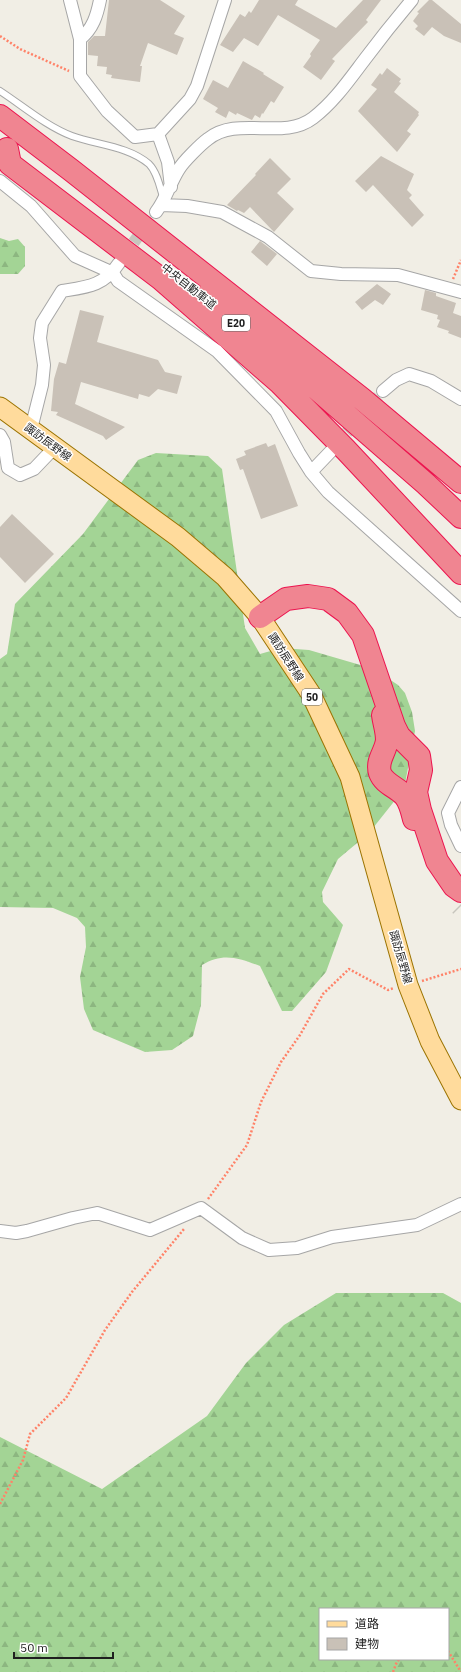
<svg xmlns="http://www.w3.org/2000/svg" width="461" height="1672" viewBox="0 0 461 1672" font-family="'IBM Plex Sans','Noto Sans JP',sans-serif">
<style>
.forest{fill:url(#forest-firs);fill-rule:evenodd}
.building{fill:#c9c1b7}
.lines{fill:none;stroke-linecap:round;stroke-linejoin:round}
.minor-tunnel{stroke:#c7c5bd;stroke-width:12;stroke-dasharray:12 6;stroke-linecap:butt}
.motorway-tunnel{stroke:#c7c5bd;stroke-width:22;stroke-dasharray:22 11;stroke-linecap:butt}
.service-casing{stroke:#a6a6a6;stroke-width:8}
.minor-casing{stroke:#a6a6a6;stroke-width:14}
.primary-casing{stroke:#9b7300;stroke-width:21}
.motorway-casing{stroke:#ec144f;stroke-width:24}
.path{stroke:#ff8268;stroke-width:2.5;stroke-dasharray:2 2;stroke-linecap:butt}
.service{stroke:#fff;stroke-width:6}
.minor{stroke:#fff;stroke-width:12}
.primary{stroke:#ffdb9c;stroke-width:19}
.motorway{stroke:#f08591;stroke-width:22}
.labels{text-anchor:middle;stroke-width:3;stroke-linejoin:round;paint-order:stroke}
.shield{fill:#fff;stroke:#626262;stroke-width:1}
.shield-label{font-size:10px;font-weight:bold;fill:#1f1f1f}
.street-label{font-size:11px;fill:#1f1f1f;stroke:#fff}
</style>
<defs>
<pattern id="forest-firs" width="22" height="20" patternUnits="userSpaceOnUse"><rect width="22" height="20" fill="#a3d495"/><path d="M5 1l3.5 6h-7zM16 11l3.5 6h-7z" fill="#8cb680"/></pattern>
</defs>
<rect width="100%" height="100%" fill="#f1eee5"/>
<path class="forest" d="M 0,238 L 9,241 L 18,239 L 25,247 L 25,266 L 18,274 L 0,274 Z
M 156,453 L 208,456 L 222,469 L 245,628 L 260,654 L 281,648 L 309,650 L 374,669 L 398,685 L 405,693 L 412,712 L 415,731 L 404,789 L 369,833 L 338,859 L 322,892 L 323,902 L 343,925 L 326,972 L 292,1011 L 282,1011 L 260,966 C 239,958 223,952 202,965 L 201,1005 L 193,1036 L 172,1050 L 145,1052 L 93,1030 L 84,1009 L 80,977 L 86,947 L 85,927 L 77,918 L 53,908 L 0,907 L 0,659 L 7,654 L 15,604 L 83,534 L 138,460 Z
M 336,1293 L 443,1293 L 461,1303 L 461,1672 L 0,1672 L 0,1437 L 102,1489 L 207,1416 L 246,1363 L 284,1325 ZM 320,1609 L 448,1609 L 448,1659 L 320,1659 Z"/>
<path class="building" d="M 109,0 L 160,0 L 185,16 L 174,34 L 184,38 L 177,55 L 148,43 L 140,66 L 142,66 L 140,82 L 111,78 L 112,75 L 106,74 L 107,67 L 97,66 L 98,56 L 88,55 L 88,42 L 94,36 L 105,36 Z
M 259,0 L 298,0 L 295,5 L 336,28 L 363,0 L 381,0 L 366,20 L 368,22 L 332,59 L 335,61 L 321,80 L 303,67 L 311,56 L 310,54 L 320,40 L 278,15 L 258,46 L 244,38 L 233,52 L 220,45 L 240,14 L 245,17 L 249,11 L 251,13 Z
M 429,0 L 432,0 L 461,24 L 461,43 L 444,36 L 432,27 L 424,36 L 415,29 L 418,26 L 413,21 L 419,13 L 417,12 Z
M 243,61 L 264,73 L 263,74 L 284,87 L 274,103 L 271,101 L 263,114 L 262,113 L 260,118 L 255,115 L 252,120 L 237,113 L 236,115 L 229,111 L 226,118 L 215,112 L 218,108 L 203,99 L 213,80 L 228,88 Z
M 387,68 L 401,79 L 399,82 L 401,83 L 394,92 L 419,112 L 418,114 L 419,115 L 407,131 L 411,134 L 397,152 L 358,111 L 377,89 L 371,85 L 380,73 L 382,75 Z
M 381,156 L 414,174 L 407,190 L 412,195 L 409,198 L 424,215 L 412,227 L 373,185 L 366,192 L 355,181 Z
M 270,158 L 291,179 L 277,193 L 294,209 L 274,232 L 250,207 L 244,213 L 238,210 L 237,211 L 227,205 L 256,175 L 255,174 Z
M 260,241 L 277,254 L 267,266 L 251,252 Z
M 377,284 L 391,294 L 383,305 L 375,300 L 362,310 L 355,302 Z
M 425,290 L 436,293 L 436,296 L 456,303 L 453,313 L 461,316 L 461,338 L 448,333 L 449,331 L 437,327 L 440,320 L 437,319 L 438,315 L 421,310 Z
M 80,310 L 104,316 L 97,342 L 158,360 L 165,372 L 182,376 L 177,394 L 158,389 L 149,397 L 139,394 L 138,399 L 81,382 L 75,404 L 125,427 L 106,440 L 103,436 L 56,415 L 58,412 L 51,411 L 54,379 L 59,362 L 66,364 Z
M 266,443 L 268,447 L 275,444 L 298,506 L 261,519 L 243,469 L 240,470 L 236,459 L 246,455 L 244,451 Z
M 12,514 L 54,554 L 25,583 L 0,557 L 0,527 Z"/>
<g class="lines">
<path class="minor-tunnel" d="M 123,257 L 156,212
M 335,446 L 383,391"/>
<path class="motorway-tunnel" d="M 460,905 L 461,906"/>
<defs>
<path id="service" d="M 0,91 C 23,106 46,126 72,136 C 97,145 128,146 149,164 C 157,172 160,187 163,197"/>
<path id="minor" d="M 70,0 L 80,39 L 80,76 L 107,111 L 135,137 L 158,134 L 190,99 L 197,86 L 225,0
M 80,39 C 93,29 97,15 100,0
M 158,134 L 168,162 L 171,187
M 0,181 L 31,206 L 75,256 L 113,273 L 118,281 L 217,351 L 276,411 L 299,453 L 311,472 L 328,492 L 461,611
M 161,205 L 187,206 L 222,212 L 268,237 L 311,271 L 341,274 L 398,275 L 461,292
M 156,212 C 166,199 170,183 179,169 C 183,162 201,144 208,139 C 238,115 283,141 313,118 C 334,102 349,80 365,59 C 380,39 396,19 412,0
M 383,391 L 396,380 L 409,374 L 431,381 L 461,399
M 31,429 L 42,385 L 44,365 L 40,338 L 42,323 L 62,291 C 87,287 104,286 119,263
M 0,435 L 4,442 L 8,468 L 20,475 L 34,469 L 55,447
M 311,472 L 333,449
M 461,787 L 448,813 L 451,825 L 461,846
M 0,1231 L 16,1233 L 27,1231 L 73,1218 L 97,1213 L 150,1230 L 201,1208 L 242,1238 L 269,1250 L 297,1248 L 332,1237 L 417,1225 L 461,1204"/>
<path id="primary" d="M 0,407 L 178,537 L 225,577 L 260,617 L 311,694 L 350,777 L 408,985 L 430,1041 L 461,1100"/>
<path id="motorway" d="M 0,116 L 71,170 L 362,399 L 461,482
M 7,149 L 10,164 L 161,279 L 280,383 L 346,450 L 461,573
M 203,297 L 295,370 L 426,484 L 461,517
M 260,617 L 286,599 L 308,596 L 328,599 L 347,613 L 363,635 L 394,726 L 399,736 L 419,756 L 421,770 L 416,792 L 420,810 L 437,861 L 454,886 L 461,891
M 383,715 C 384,723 387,731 387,740 C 386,752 376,760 380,773 C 384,784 397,787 405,796 C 410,802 412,811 414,819"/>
</defs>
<use href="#service" class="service-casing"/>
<use href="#minor" class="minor-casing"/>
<use href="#primary" class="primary-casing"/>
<use href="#motorway" class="motorway-casing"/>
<path class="path" d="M 0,36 L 20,49 L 69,71
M 453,279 L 461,260
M 422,981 L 461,969
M 208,1199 L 247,1145 L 261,1102 L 281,1062 L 300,1035 L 323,994 L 349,969 L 388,990 L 394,988
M 0,1504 L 23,1460 L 30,1434 L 66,1398 L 105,1330 L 132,1292 L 184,1229
M 448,1651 L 461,1672
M 393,1672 L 396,1664 L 399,1659"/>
<use href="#service" class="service"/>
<use href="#minor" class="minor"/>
<use href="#primary" class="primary"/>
<use href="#motorway" class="motorway"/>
</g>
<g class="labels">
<g class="shield">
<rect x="222" y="315" width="28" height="16" rx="3"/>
<rect x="302" y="689" width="20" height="16" rx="3"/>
</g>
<g class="shield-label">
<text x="236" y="327">E20</text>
<text x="312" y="701">50</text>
</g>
<g class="street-label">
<text transform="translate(189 286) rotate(38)" y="4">中央自動車道</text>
<text transform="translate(48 442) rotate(36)" y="4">諏訪辰野線</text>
<text transform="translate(286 657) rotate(57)" y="4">諏訪辰野線</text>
<text transform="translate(401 957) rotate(74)" y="4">諏訪辰野線</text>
</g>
</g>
<rect x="319" y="1608" width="130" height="52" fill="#ffffff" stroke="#a5a5a5"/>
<rect x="327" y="1621" width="20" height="6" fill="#ffdb9c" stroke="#a5a5a5"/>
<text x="355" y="1628" font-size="12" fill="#1f1f1f">道路</text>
<rect x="327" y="1638" width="20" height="12" fill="#c9c1b7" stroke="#a5a5a5"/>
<text x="355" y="1648" font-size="12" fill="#1f1f1f">建物</text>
<path d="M14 1652v6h99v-6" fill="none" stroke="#1f1f1f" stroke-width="2"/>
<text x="20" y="1652" font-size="12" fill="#1f1f1f" stroke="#ffffff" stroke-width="3" paint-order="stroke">50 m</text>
</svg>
